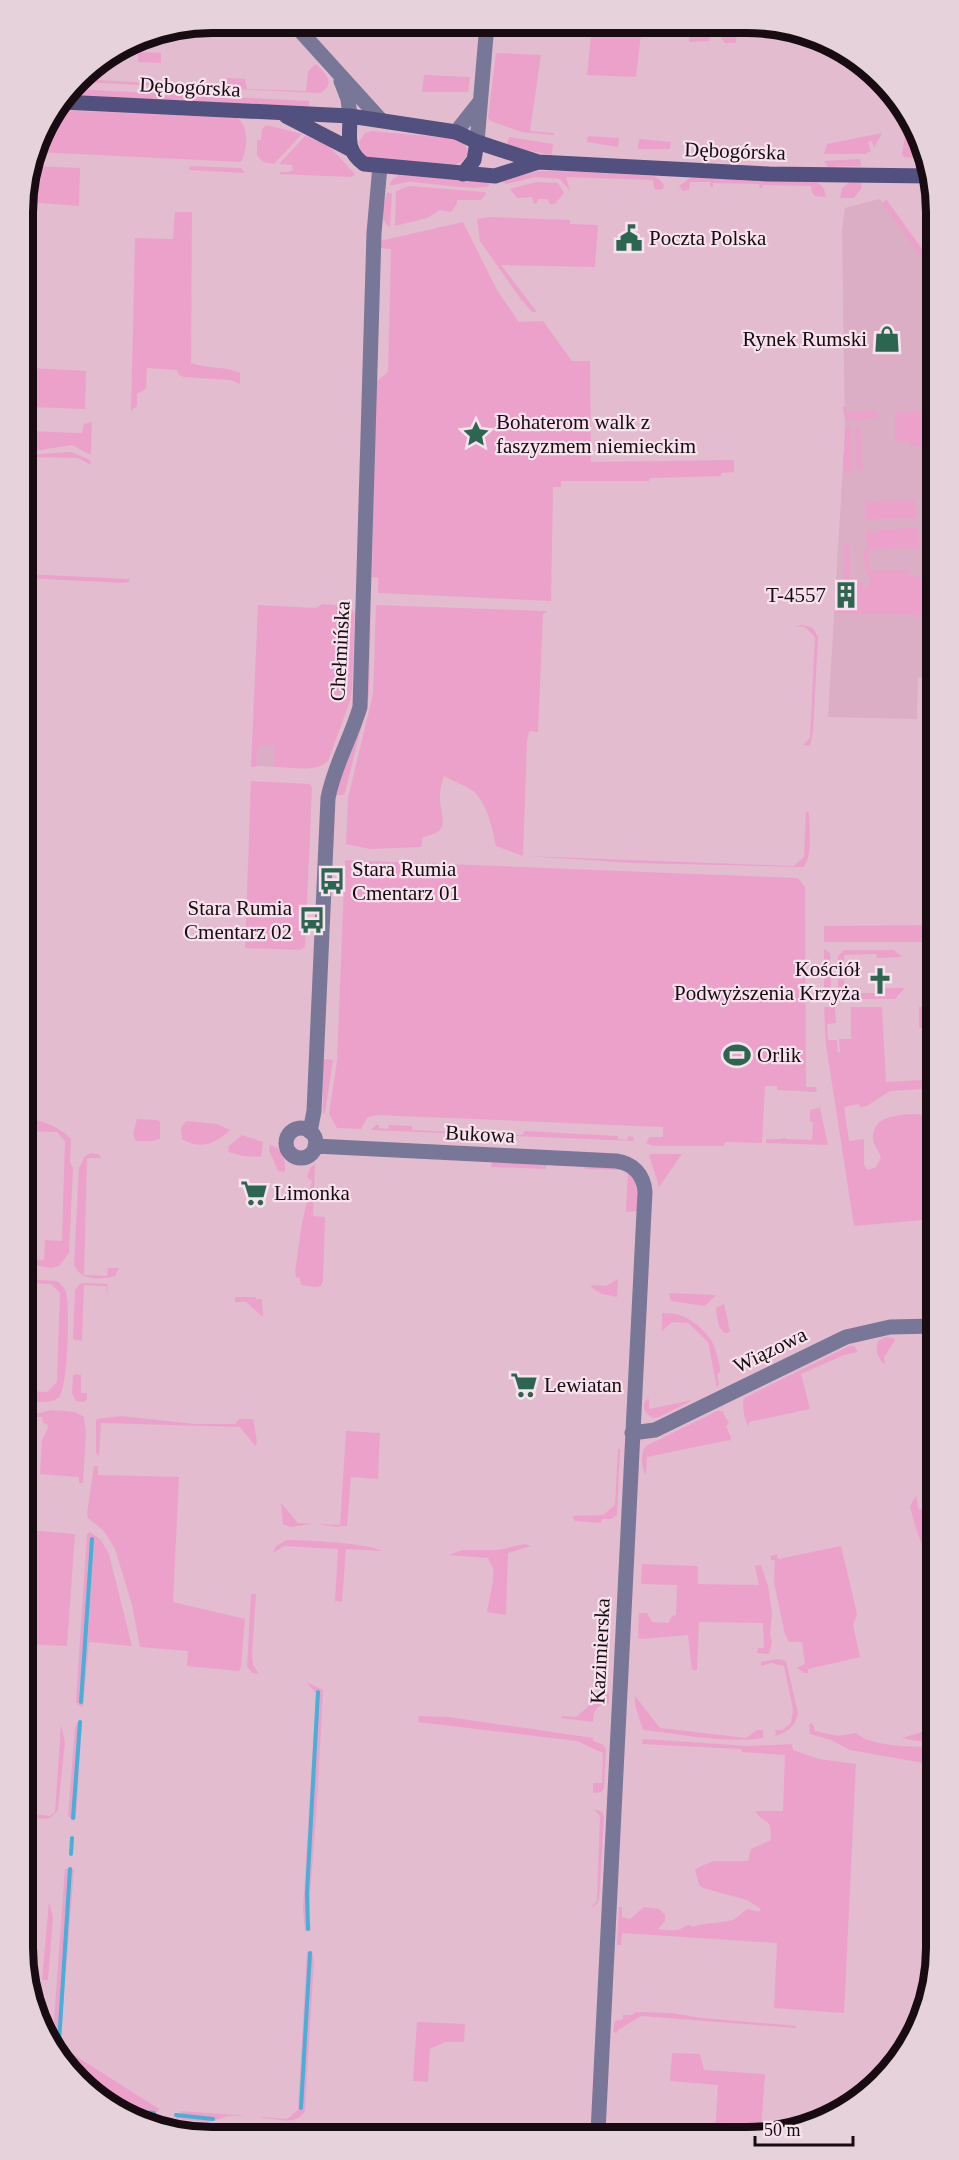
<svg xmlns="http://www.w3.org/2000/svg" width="959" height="2160" viewBox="0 0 959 2160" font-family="'Times New Roman',serif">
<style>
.built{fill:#dbaec5}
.green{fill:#eca1ca}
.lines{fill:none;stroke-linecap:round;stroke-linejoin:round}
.stream{stroke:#47b0d6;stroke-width:4}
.tertiary{stroke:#787798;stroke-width:15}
.secondary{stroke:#52507e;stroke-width:15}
.labels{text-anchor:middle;stroke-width:4.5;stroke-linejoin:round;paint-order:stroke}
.street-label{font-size:21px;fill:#180b12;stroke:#f7e3ed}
.poi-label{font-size:21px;fill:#180b12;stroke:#f7e3ed;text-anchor:start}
.rim{fill:none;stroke:#180b12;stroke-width:8}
</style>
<rect width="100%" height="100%" fill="#e3bcd0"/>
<path class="built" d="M 879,199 L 885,204 L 930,271 L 932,677 L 918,678 L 917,719 L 828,717 L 845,432 L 842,230 L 845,208 Z
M 258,745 L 275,745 L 274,767 L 257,766 Z"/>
<path class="green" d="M 592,25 L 642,25 L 636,77 L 587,75 Z
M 690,25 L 737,26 L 736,43 L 725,43 L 715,30 L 711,28 L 709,41 L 689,42 Z
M 138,52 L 161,53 L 161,63 L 138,62 Z
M 496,53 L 541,55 L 530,131 L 554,133 L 554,135 L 521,132 L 491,121 L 488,118 Z
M 316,64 C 325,73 337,84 320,93 L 77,82 L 79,79 L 224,87 L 227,87 L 227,78 L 245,79 L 247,89 L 306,91 L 308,71 Z
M 424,75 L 470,77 L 468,92 L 422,92 Z
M 72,89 L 309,101 L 309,107 L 67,96 Z
M 56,110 L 237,118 C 249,125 248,150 241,162 L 36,152 L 42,128 Z
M 266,125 L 302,134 L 274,164 L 263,162 L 257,155 L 257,140 L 261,140 L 262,130 Z
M 372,131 L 459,139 C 472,149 469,160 454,165 L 369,158 L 361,152 L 359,142 L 365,133 Z
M 882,133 L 874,148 L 872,141 L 868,142 L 871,151 L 865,154 L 824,154 L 827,144 Z
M 305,136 L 327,144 L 355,174 L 352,177 L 279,174 L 281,172 L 288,172 L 293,170 L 292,165 L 279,164 Z
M 588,136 L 619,138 L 618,147 L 587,142 Z
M 905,136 L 913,136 L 913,149 L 925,151 L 929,159 L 904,157 L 902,154 Z
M 509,137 L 553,144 L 552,154 L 551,155 L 506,146 Z
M 639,139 L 671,142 L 670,149 L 638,149 Z
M 860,159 L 861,166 L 828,167 L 824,161 Z
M 32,166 L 80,168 L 79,206 L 29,202 C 31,190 29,178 32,166 Z
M 190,166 L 241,168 L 245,173 L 189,170 Z
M 540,171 L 565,171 L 653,176 L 659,179 L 664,185 L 663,189 L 657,190 L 654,188 L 653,180 L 566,177 L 570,191 L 560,179 L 536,177 L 506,184 L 501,180 Z
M 399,175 L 489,182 L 489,186 C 476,191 429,183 412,182 C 404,181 397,186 389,185 L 393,179 Z
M 690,178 L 812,181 C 821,183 825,188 826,197 L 815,196 L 812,193 L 811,186 L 763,185 L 762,188 L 760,188 L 759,184 L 713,183 L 713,187 L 710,186 L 710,182 L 690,182 L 689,190 L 683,191 L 679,186 Z
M 852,180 L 862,180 L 861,189 L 854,198 L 840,198 L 842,188 Z
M 536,182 L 558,183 L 564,193 L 555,204 L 550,204 L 547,199 L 538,199 L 537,203 L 534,204 L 532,197 L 517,198 L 510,189 Z
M 409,186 L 485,192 L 486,194 L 481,200 L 457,200 L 457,204 L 451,212 L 440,210 L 427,218 L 395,226 L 396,191 Z
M 387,192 L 392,194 L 390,227 C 377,218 384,205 387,192 Z
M 886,199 L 930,260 L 930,271 L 883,203 Z
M 175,212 L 192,212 L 191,363 C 207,369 225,366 240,373 L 240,384 L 231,380 L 184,377 L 179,375 L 177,370 L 147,368 L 146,389 L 137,394 L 137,406 L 131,411 L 135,238 L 173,239 Z
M 490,217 L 570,220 L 570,224 L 598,225 L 595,267 L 501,265 L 537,312 L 532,312 L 520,298 L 480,241 L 477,219 Z
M 463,222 L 497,290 L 519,322 L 543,321 L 572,361 L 590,361 L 591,462 L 734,460 L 734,472 L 721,473 L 721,476 L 650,478 L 649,481 L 561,481 L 561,487 L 553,487 L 551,601 L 378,593 L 378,578 L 372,577 L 376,382 L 388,372 L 391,249 L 381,248 L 380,241 Z
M 32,328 L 31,368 L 86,371 L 85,409 L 30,407 L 30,431 L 79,433 L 82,433 L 84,424 L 92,422 L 91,455 L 72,445 L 35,451 L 28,449 L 24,445 L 26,337 Z
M 843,407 L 845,407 L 846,412 L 878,412 L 878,418 L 845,420 Z
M 895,412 L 931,412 L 931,445 L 910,446 L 910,441 L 895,441 Z
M 845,426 L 850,427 L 851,429 L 853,471 L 843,471 Z
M 876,426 L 860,427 L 863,470 L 857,471 L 855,429 L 856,427 Z
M 72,452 L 90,460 L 91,465 L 78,458 L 30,457 L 29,482 L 24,482 L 24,455 Z
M 914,500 L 917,518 L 866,519 L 866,502 Z
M 917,527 L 920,548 L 868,549 L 869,569 L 869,571 L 910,570 L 910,573 L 904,574 L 904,576 L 916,576 L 931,586 L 931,615 L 836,613 L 838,543 L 838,580 L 843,580 L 844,544 L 849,545 L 849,580 L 861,581 L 864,588 L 868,588 L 871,581 L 866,572 L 863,550 L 867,549 L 866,532 Z
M 24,574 L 128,579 L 130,579 L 129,582 L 125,583 L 24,578 Z
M 322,604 L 347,606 L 355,612 L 352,688 L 350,701 L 328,761 C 316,773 290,767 274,767 L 274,745 L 258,745 L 257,766 L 251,767 L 258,605 L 316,608 Z
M 376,605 L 547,611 L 543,614 L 538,732 L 529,731 L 527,741 L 523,856 L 496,846 C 492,829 487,799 470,789 C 462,784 452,781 444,776 C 442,782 440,789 440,795 C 439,815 454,832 423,837 L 421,847 L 370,849 L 346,844 L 348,798 L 373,694 Z
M 371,609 L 369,695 L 345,793 L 343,795 L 335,795 L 367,699 Z
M 802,625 L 813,628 L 818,637 L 813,731 L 810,746 L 804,745 L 804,744 L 810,738 L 815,637 L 805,627 L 794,626 Z
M 251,781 L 310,784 L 312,788 L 305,947 L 300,950 L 245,948 Z
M 806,811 L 809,813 C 809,826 813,858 803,867 L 633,863 L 525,856 L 794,866 L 804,857 Z
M 345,860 L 798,878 L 805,887 L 806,1087 L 816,1087 L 817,1092 L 777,1090 L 777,1086 L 765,1086 L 762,1143 L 725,1142 L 724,1146 L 653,1146 L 646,1143 L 650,1137 L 663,1137 L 663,1127 L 376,1115 L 367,1118 L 361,1129 L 337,1128 L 329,1114 L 337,1061 Z
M 933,925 L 933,942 L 824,942 L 824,926 Z
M 824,949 L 830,953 L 831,996 L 824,1001 Z
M 844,950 L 894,950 L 902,957 L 877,958 L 876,954 L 844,955 L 844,993 L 852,993 L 852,999 L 842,999 L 838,994 L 838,956 Z
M 877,988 L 905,988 L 895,999 L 857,999 L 857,993 L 876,993 Z
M 824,1007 L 835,1007 L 836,1023 L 827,1024 L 828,1040 L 837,1040 L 838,1053 L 840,1052 L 839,1039 L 851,1039 L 851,1007 L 882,1007 L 886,1082 L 922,1080 L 922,1089 L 890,1091 L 867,1106 L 860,1107 L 859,1104 L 844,1107 L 849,1141 L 864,1139 L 864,1165 L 868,1170 L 876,1167 L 881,1158 C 879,1150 872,1143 873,1136 C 874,1110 915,1115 933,1114 L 934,1219 L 854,1226 L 826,1045 Z
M 919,1007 L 933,1007 L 933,1052 L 931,1052 L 929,1028 L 919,1028 Z
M 325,1059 L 333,1060 L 325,1113 L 323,1113 L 323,1061 Z
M 819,1104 L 828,1145 L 766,1143 L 766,1139 L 783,1139 L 784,1137 L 786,1139 L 812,1140 L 813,1122 L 810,1122 L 810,1110 L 819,1108 Z
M 26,1119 C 41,1119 61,1128 71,1139 L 70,1162 L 73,1168 L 69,1253 L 59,1266 L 51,1268 L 28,1264 L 28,1259 L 44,1260 L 45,1240 L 62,1241 L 65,1141 L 57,1132 L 26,1131 Z
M 137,1119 L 157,1120 L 160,1122 L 160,1139 L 151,1141 L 136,1141 L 133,1134 Z
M 186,1121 L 217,1124 L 230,1130 C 216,1144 199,1150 182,1139 L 181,1128 Z
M 376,1125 L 379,1125 L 379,1128 L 388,1129 L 389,1125 L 412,1126 L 412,1130 L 477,1133 L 478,1129 L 497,1130 L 497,1134 L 523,1135 L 524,1131 L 618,1136 L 618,1139 L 627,1140 L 628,1136 L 633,1137 L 634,1141 L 371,1130 Z
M 242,1135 L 263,1142 L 261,1157 L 243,1156 L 228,1152 L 229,1146 Z
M 270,1145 C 284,1149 285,1159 285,1172 L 278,1171 L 269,1150 Z
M 91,1153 L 100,1155 L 101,1158 L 87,1158 L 84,1275 L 107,1276 L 108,1268 L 119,1268 L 115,1276 C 101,1280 79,1281 74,1264 L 79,1168 L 85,1156 Z
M 652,1154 L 682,1154 L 659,1187 L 649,1155 Z
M 492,1161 L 546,1164 L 546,1169 L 491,1167 Z
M 315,1164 L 313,1216 L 325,1217 L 323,1281 L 321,1286 L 315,1287 L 301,1285 L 300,1278 L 296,1277 L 295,1272 L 302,1222 L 312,1181 L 307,1177 L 310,1168 Z
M 584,1165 C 625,1167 639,1164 638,1211 L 626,1212 L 628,1173 L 624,1170 L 585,1169 Z
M 27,1279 L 57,1281 C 61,1284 64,1287 66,1292 C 70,1306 68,1388 59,1397 C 52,1404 36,1402 27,1401 L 27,1391 L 47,1392 L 57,1382 L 60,1293 L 51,1284 L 27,1283 Z
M 618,1279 L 617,1297 L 602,1294 L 592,1288 L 591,1285 L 606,1286 Z
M 85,1283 L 107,1284 L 108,1297 L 106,1286 L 84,1285 L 82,1341 L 73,1339 L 75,1290 L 80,1284 Z
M 669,1293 L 716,1295 L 705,1306 L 671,1301 Z
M 235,1297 L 256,1297 L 256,1299 L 262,1299 L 263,1317 L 246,1302 L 235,1302 Z
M 724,1304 L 730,1332 L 725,1333 C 717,1329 717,1316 716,1308 Z
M 662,1313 C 683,1312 699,1323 711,1340 C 716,1347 718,1360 720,1368 L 720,1372 L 717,1374 L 719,1384 L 717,1388 L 708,1342 L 688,1323 L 672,1322 L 662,1331 Z
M 885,1337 L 894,1338 L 895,1340 L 884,1357 L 885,1365 C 878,1359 874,1349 879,1340 Z
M 849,1346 L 854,1346 L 858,1352 L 844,1355 L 801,1374 L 810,1409 L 749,1422 L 749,1427 C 744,1420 742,1407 744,1398 Z
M 75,1374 L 81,1375 L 81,1393 L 87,1393 L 87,1399 L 84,1402 L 76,1401 L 72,1393 L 73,1376 Z
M 649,1399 L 649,1409 L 693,1400 L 659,1417 L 653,1418 C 645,1414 641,1407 646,1400 Z
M 52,1410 L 75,1412 L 84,1417 L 86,1432 L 83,1483 L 79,1483 L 79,1477 L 40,1474 L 42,1440 L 48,1428 L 47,1424 L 43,1423 L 42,1417 L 32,1417 L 35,1414 Z
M 717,1411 L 722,1411 L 729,1423 L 726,1426 L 731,1437 L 730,1442 L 729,1440 L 647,1457 L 646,1475 C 641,1468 640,1453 646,1446 Z
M 121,1416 L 195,1424 L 235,1424 L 239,1419 L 253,1419 L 257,1442 L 255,1446 L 240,1427 L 101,1423 L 99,1457 L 96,1453 L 96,1419 Z
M 346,1431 L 380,1433 L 378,1479 L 351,1477 L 347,1526 L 340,1526 L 339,1527 L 315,1524 L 340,1525 Z
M 618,1449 L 620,1449 L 617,1515 L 611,1519 L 602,1519 L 601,1523 L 575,1521 L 572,1516 L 603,1515 L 615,1505 Z
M 94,1466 L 98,1466 L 98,1475 L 179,1477 L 173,1602 L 245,1619 L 241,1667 L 239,1671 L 187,1666 L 188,1651 L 140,1647 L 132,1605 L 115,1549 L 104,1531 L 88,1518 L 87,1513 Z
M 916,1496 L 919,1510 L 935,1506 L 935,1530 L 924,1531 L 930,1560 L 928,1560 C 921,1543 914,1525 910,1506 Z
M 281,1503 L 298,1523 L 312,1524 L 290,1527 L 283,1524 Z
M 27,1530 L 75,1534 L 67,1646 L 28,1644 Z
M 90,1532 L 101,1540 L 109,1554 L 132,1646 L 89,1642 L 83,1707 L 78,1705 L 76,1701 L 87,1534 Z
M 287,1540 C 305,1540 368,1543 382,1551 L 346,1549 L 342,1602 L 335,1601 L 338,1549 L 284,1546 L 273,1553 L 276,1546 Z
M 525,1544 L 531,1546 L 508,1553 L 506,1615 L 487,1612 L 493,1581 L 493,1568 L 488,1558 L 449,1555 L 462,1550 L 498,1550 Z
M 841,1546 L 857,1614 L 853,1625 L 860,1657 L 808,1669 L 808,1673 L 804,1673 L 797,1668 L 805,1664 L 802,1642 L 789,1642 L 785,1634 L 774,1583 L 775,1560 L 771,1560 L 771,1556 L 777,1554 L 778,1559 Z
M 642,1564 L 698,1566 L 698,1584 L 759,1585 L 755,1566 L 761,1565 L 768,1586 L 772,1613 L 770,1634 L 772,1642 L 769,1654 L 757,1653 L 758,1648 L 764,1648 L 763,1623 L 699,1622 L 697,1670 L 692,1670 L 688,1635 L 643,1639 L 638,1638 L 639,1613 L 647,1613 L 652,1622 L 668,1623 L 672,1616 L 676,1615 L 677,1585 L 641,1584 Z
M 251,1594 L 256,1594 L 252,1653 L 253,1665 L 259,1674 L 253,1673 L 247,1667 Z
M 777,1659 L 786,1661 L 798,1713 C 796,1726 787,1733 774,1736 L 776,1734 L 775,1730 L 783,1730 L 791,1723 L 793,1709 L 784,1666 L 771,1663 L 761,1666 L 761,1662 Z
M 306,1682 L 323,1690 L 317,1804 L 311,1882 L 309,1915 L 311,1930 L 305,1931 L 303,1910 L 316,1693 Z
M 605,1692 L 609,1692 L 609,1703 C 597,1705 593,1710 593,1722 L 561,1718 L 562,1716 L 576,1717 Z
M 635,1696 L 660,1728 L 746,1738 L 757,1730 L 763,1730 L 763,1738 C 726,1744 681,1734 643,1730 L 635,1705 Z
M 419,1716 L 449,1717 L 593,1738 L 593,1741 L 602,1744 L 606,1749 L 604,1789 L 601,1792 L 593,1793 L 593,1783 L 602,1783 L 603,1753 L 577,1741 L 418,1722 Z
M 82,1721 L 76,1819 L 71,1819 L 68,1816 L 75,1727 L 78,1722 Z
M 811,1723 L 813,1724 L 815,1731 L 838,1736 L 856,1733 C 870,1747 915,1747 935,1747 L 935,1765 L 850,1750 L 831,1740 L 810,1734 L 809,1725 Z
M 61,1725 L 65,1742 L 58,1809 C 53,1819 45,1820 35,1818 L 33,1814 L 50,1816 L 55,1812 Z
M 935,1728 L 935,1741 L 916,1741 L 902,1738 Z
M 643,1739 L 749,1746 L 792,1744 L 793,1750 L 819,1759 L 856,1764 L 844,2013 L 774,2008 L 777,1943 L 622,1933 L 621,1945 L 617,1945 L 619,1907 L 622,1907 L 622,1917 L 630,1919 L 644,1907 L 659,1909 L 665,1915 L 665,1921 L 658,1929 C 665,1930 670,1931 677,1930 C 683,1929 684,1925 690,1925 L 693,1927 C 704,1922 719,1924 732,1920 C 739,1918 741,1912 748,1909 L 759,1912 L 761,1909 L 747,1900 L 703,1888 L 699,1885 L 695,1869 L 713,1861 L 748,1861 L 751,1849 L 771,1840 C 771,1814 765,1826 755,1811 L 783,1811 L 785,1755 L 742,1752 L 741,1749 L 642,1744 Z
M 594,1809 L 602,1812 L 604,1817 L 599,1899 L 597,1904 L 590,1908 L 597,1901 L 600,1816 Z
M 65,1869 L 74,1869 L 60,2046 L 159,2109 L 158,2112 L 154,2113 L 154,2118 L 158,2118 L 156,2122 L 152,2123 L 87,2090 L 54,2053 L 52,2048 Z
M 49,1902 L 53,1917 L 48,1980 L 42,1980 Z
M 312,1951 L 314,1961 L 305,2110 C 299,2126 278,2119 263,2118 L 261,2117 L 287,2119 L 298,2110 L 307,1952 Z
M 636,2012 L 671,2013 L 702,2018 L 796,2026 L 796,2028 L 641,2016 L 618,2030 L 617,2033 L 613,2032 L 615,2021 L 623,2019 L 623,2015 L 632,2015 Z
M 417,2022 L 465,2024 L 464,2042 L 445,2042 L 430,2049 L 428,2082 L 413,2081 Z
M 672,2053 L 700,2054 L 704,2070 L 765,2074 L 761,2131 L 715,2131 L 718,2085 L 670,2081 Z
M 181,2111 L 247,2116 L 228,2116 L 209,2122 L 176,2119 L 176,2113 L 181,2114 Z
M 233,2128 L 324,2133 L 191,2134 L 181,2133 L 217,2132 Z"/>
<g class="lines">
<path class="stream" d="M 81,1702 L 92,1539
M 73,1818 L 80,1722
M 71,1854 L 72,1838
M 308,1929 L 307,1893 L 318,1692
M 58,2058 L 70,1869
M 301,2108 L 310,1953
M 129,2111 L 154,2113
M 176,2115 L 213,2119"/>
<path class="tertiary" d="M 293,23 L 380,119
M 341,81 L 348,99 L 350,116
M 456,132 L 479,103
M 477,142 L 487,24
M286 1143a15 15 0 1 1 30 0a15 15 0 1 1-30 0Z
M 310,1132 L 314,1111 L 328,798 C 334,766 351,738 360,707 L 374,233 L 380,166
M 315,1146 L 616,1161 C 633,1163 644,1175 645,1192 L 598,2132
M 632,1433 L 655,1430 L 846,1337 L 890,1327 L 934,1326"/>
<path class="secondary" d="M 62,102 L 350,116 L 456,132 L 477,142 L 538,162 L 769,174 L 930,176
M 286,116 L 350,149
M 350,116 C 350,137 345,150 364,164 L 495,176 L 538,162
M 463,174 L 474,160 L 477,142"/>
</g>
<defs>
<symbol id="civic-bare" viewBox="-9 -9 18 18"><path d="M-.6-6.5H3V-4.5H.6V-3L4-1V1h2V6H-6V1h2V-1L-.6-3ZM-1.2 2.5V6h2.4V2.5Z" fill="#2c6650" stroke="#f7e3ed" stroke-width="2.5" paint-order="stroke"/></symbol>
<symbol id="shop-bare" viewBox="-9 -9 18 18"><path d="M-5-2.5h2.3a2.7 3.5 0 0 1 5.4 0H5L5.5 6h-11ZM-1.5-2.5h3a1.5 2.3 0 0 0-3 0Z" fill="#2c6650" stroke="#f7e3ed" stroke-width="2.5" paint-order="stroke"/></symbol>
<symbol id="sight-bare" viewBox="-9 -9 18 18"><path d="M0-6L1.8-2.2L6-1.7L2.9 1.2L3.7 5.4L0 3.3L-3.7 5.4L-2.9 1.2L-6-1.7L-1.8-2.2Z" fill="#2c6650" stroke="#f7e3ed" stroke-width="2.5" paint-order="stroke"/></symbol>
<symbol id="building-bare" viewBox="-9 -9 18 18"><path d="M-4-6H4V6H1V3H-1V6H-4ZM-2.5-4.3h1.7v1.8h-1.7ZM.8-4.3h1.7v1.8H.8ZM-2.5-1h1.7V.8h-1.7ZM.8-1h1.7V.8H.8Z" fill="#2c6650" stroke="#f7e3ed" stroke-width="2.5" paint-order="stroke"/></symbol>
<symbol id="bus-bare" viewBox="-9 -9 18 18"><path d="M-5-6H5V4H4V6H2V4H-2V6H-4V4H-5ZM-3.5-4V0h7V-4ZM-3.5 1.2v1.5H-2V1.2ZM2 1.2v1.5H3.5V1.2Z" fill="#2c6650" stroke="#f7e3ed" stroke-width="2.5" paint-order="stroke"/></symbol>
<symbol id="church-bare" viewBox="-9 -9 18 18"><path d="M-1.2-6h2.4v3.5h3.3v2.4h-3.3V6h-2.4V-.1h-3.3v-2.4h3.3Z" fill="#2c6650" stroke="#f7e3ed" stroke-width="2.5" paint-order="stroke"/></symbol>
<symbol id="stadium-bare" viewBox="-9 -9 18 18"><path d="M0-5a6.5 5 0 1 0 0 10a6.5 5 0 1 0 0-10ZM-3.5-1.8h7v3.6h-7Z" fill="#2c6650" stroke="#f7e3ed" stroke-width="2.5" paint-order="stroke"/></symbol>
<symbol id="supermarket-bare" viewBox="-9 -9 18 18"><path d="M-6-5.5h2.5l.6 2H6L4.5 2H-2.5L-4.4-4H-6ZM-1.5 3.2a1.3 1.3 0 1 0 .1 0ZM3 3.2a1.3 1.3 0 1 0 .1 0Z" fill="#2c6650" stroke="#f7e3ed" stroke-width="2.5" paint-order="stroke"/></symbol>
</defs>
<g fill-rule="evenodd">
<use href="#civic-bare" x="610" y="219" width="38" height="38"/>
<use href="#shop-bare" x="868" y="320" width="38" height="38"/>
<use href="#sight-bare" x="457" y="415" width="38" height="38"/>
<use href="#building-bare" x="827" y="576" width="38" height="38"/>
<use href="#bus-bare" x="313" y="862" width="38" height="38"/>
<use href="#bus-bare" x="293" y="901" width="38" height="38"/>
<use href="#church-bare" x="861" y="962" width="38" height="38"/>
<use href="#stadium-bare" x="718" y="1036" width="38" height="38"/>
<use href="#supermarket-bare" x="235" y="1174" width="38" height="38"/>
<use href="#supermarket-bare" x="505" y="1366" width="38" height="38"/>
</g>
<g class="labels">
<g class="street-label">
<text transform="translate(190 87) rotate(3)" y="7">Dębogórska</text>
<text transform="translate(735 151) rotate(2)" y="7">Dębogórska</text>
<text transform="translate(340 651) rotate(-87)" y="7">Chełmińska</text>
<text transform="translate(480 1134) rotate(3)" y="7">Bukowa</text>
<text transform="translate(770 1350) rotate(-26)" y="7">Wiązowa</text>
<text transform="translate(600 1651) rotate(-87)" y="7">Kazimierska</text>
</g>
<g class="poi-label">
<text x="649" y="245">Poczta Polska</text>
<text x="867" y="346" text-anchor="end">Rynek Rumski</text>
<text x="496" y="429">Bohaterom walk z<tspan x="496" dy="24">faszyzmem niemieckim</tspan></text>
<text x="826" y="602" text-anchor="end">T-4557</text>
<text x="352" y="876">Stara Rumia<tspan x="352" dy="24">Cmentarz 01</tspan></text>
<text x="292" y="915" text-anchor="end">Stara Rumia<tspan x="292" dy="24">Cmentarz 02</tspan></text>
<text x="860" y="976" text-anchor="end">Kościół<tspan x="860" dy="24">Podwyższenia Krzyża</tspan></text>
<text x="757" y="1062">Orlik</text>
<text x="274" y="1200">Limonka</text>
<text x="544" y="1392">Lewiatan</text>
</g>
</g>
<path d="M0 0H959V2160H0ZM212 33H747A179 179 0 0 1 926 212V1948A179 179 0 0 1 747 2127H212A179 179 0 0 1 33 1948V212A179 179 0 0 1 212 33Z" fill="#e5d2db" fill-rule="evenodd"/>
<path class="rim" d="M212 33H747A179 179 0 0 1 926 212V1948A179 179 0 0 1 747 2127H212A179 179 0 0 1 33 1948V212A179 179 0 0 1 212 33Z"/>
<path d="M755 2136v9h98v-9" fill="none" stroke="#180b12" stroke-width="3"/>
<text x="764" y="2136" font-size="18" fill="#180b12" stroke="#f7e3ed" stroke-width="4.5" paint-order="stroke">50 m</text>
</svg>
